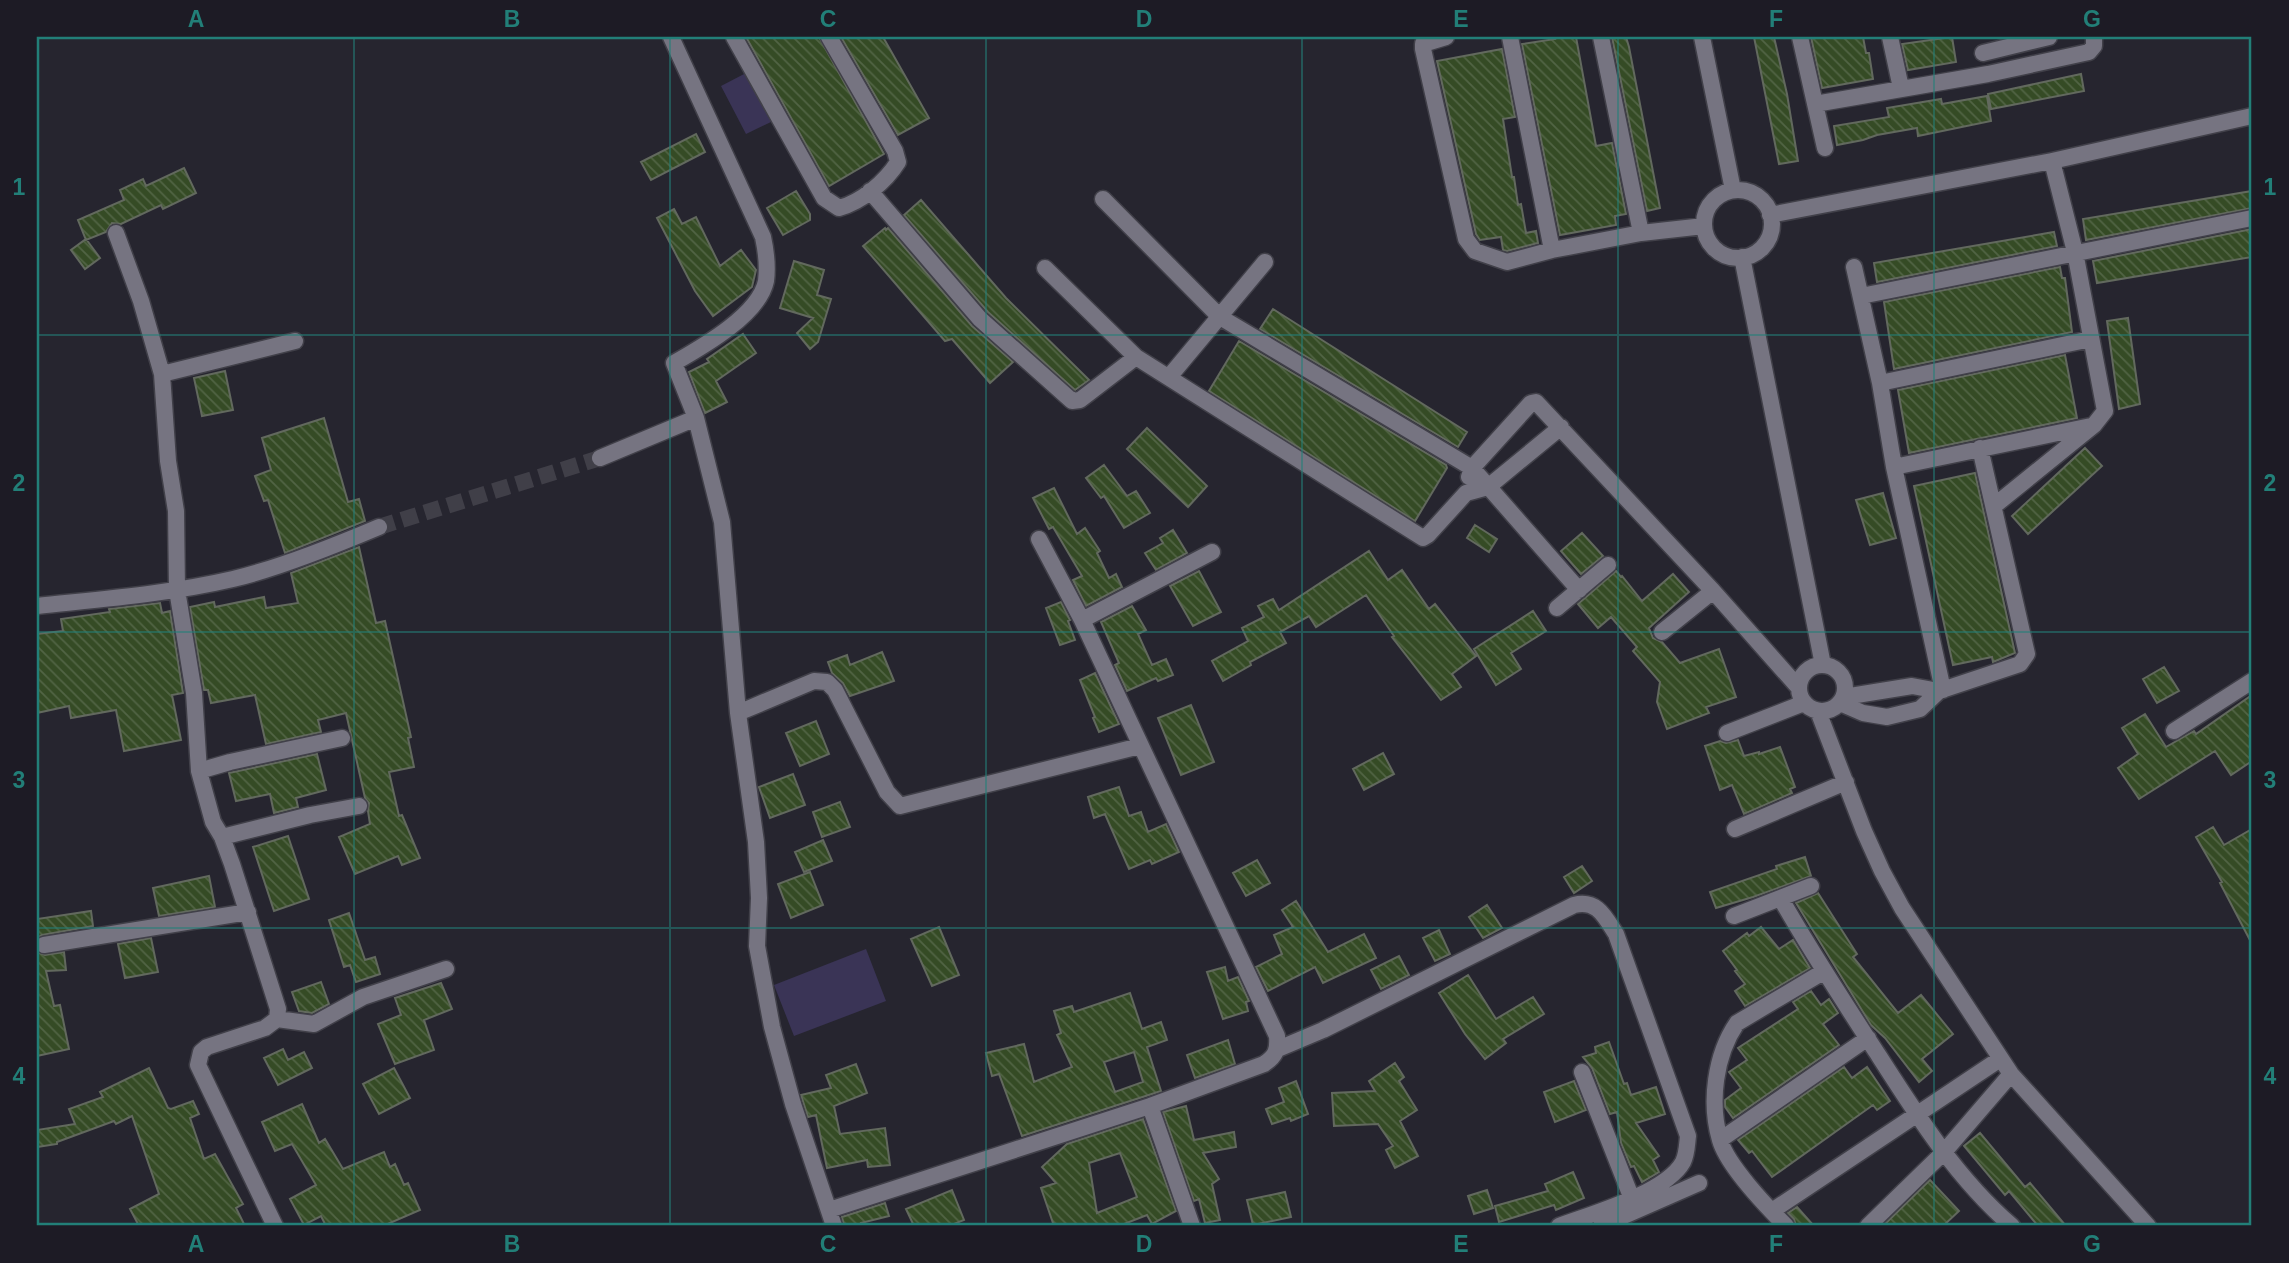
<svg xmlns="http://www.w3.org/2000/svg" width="2289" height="1263" viewBox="0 0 2289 1263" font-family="Helvetica,sans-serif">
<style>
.pitch{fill:#3a3456}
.building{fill:url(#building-back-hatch);stroke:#62695e;stroke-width:2;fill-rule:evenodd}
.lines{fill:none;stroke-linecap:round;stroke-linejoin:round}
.minor-tunnel{stroke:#403f48;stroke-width:16;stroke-dasharray:16 8;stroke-linecap:butt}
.minor-casing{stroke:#414049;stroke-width:19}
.minor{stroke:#767481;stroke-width:16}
.grid{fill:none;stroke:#227f78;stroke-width:2;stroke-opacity:0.55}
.neatline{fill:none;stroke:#227f78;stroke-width:2.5}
.grid-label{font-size:23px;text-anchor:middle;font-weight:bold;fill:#227f78}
</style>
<defs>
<pattern id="building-back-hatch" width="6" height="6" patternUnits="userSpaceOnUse" patternTransform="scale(1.75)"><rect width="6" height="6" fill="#354b25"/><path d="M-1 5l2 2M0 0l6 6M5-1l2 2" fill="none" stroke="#516444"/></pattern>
</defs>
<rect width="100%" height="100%" fill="#26252f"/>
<path class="pitch" d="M 746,73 L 771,122 L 746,134 L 721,86 Z
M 866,949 L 886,1001 L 794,1036 L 774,985 Z"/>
<path class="building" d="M 746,37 L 819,37 L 884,154 L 829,186 Z
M 841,37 L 883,37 L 929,118 L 898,135 Z
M 1554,37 L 1576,37 L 1596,146 L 1612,143 L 1626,214 L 1615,216 L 1616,225 L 1560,235 L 1522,44 L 1555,39 Z
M 1612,37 L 1626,37 L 1629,47 L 1660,208 L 1647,211 Z
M 1754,37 L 1774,37 L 1787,94 L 1798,161 L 1779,164 Z
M 1811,37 L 1863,37 L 1866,53 L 1869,53 L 1873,79 L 1822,88 Z
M 1952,37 L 1956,62 L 1908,70 L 1902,44 Z
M 1502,49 L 1515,117 L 1503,119 L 1512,177 L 1514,177 L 1518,205 L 1521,204 L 1526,233 L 1536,231 L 1538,243 L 1507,251 L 1503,250 L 1501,237 L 1480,240 L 1476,234 L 1437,61 Z
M 2081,74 L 2084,91 L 1991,109 L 1988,94 Z
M 1987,96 L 1991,121 L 1918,136 L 1917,128 L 1877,135 L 1863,140 L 1837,145 L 1834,126 L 1889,117 L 1887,108 L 1941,99 L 1942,104 Z
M 696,134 L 705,152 L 651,180 L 641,162 Z
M 184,168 L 196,193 L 163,209 L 161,205 L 121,224 L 112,223 L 106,232 L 86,240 L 78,220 L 124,200 L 120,190 L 143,179 L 146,186 Z
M 796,191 L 810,214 L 810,220 L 783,235 L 767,208 Z
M 2252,191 L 2252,208 L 2086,240 L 2083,219 Z
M 921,200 L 1006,298 L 1089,380 L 1075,390 L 988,312 L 904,215 Z
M 674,209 L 682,224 L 696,217 L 720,266 L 741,250 L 756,270 L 752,287 L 713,316 L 695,291 L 657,218 Z
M 885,228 L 886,230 L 888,228 L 972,326 L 1013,362 L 990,383 L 952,339 L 945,341 L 863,246 Z
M 2252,229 L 2252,257 L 2097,283 L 2093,261 Z
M 2054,232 L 2057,246 L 1877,282 L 1874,263 Z
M 86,239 L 100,258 L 85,269 L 71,250 Z
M 794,261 L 824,270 L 817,295 L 831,299 L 818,342 L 810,349 L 797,333 L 813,318 L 780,308 Z
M 2060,267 L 2062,278 L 2065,278 L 2072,332 L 1894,369 L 1884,302 Z
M 1273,309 L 1467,432 L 1458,447 L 1260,329 Z
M 2128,318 L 2140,404 L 2119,409 L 2107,321 Z
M 743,334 L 756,353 L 716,381 L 727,402 L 705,413 L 689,372 L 709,362 L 707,359 Z
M 1239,341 L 1446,465 L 1447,468 L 1415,521 L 1209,391 Z
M 2065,355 L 2077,418 L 1909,453 L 1898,390 Z
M 225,371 L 233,410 L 202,416 L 194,378 Z
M 324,418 L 348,502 L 359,499 L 365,521 L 285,553 L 268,500 L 264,501 L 255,476 L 271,470 L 262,438 Z
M 1147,428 L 1207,486 L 1188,507 L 1127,449 Z
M 2085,448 L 2102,466 L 2028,534 L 2012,516 Z
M 1104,465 L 1127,496 L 1136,491 L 1150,513 L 1124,528 L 1104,496 L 1101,498 L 1086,478 Z
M 1975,473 L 2015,653 L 1993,662 L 1992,657 L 1953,665 L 1914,486 Z
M 1054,488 L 1077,534 L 1085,528 L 1100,551 L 1097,553 L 1109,578 L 1116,574 L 1122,587 L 1086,606 L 1073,580 L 1082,576 L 1053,527 L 1049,529 L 1033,498 Z
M 1883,493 L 1896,538 L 1870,545 L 1856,500 Z
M 1475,525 L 1497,539 L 1489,552 L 1467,538 Z
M 1173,530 L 1187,553 L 1156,570 L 1145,553 L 1163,543 L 1160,538 Z
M 1582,533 L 1603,556 L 1581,574 L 1561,551 Z
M 359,547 L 376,623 L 385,621 L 411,737 L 408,738 L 414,767 L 389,772 L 399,816 L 402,815 L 420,858 L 402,865 L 398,856 L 355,874 L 339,837 L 370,824 L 368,811 L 369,803 L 365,798 L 346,713 L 318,720 L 321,732 L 266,744 L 255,695 L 211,703 L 208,690 L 204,690 L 190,607 L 214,602 L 215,607 L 264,597 L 266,608 L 298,603 L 291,573 Z
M 1369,551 L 1388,580 L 1402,570 L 1429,609 L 1435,604 L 1476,656 L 1452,674 L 1461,687 L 1441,700 L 1392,637 L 1394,636 L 1366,595 L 1316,627 L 1309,616 L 1280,632 L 1286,643 L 1250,662 L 1251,665 L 1223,681 L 1212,661 L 1248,641 L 1242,628 L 1264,617 L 1258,606 L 1273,599 L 1279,610 Z
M 1199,571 L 1221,612 L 1193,626 L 1170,586 Z
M 1616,571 L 1621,577 L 1622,576 L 1642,601 L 1673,574 L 1689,592 L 1649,628 L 1653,638 L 1662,642 L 1680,663 L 1719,649 L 1736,697 L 1706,707 L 1709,713 L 1667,729 L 1657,702 L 1660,682 L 1633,651 L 1637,647 L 1611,617 L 1598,628 L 1578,604 Z
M 1061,602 L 1070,620 L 1068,621 L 1075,640 L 1060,645 L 1046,608 Z
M 160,603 L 162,613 L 170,611 L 183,693 L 172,695 L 181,740 L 124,751 L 116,710 L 71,718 L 69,706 L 37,713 L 37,634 L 63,631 L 61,619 L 110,612 L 109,609 Z
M 1132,606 L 1146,630 L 1138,634 L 1152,665 L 1166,659 L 1173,675 L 1158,681 L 1156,678 L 1127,691 L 1115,665 L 1119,663 L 1101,622 Z
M 1533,611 L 1546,631 L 1511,653 L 1521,669 L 1496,685 L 1474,649 Z
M 882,652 L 894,681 L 850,696 L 843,683 L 832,673 L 828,662 L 847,655 L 850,665 Z
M 2164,667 L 2179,691 L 2157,703 L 2143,679 Z
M 1095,673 L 1119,724 L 1099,732 L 1093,718 L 1095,717 L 1080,680 Z
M 2252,695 L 2252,761 L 2231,775 L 2215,751 L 2139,799 L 2118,768 L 2138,754 L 2122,728 L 2145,714 L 2166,747 L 2194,731 L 2196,734 Z
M 1191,705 L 1214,762 L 1181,775 L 1158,718 Z
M 816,721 L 829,754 L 800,766 L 786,733 Z
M 1738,740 L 1744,756 L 1759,752 L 1759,754 L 1780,747 L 1795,787 L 1790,789 L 1792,793 L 1744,814 L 1732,785 L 1720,790 L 1705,746 L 1720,741 L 1726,743 Z
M 1383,753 L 1394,774 L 1364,790 L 1353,769 Z
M 317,754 L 326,790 L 296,798 L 298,807 L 274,813 L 270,794 L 236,801 L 229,773 Z
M 793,774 L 805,805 L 770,818 L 759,787 Z
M 1119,787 L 1129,816 L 1141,812 L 1148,832 L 1166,824 L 1179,852 L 1152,864 L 1150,860 L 1129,869 L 1105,814 L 1094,818 L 1088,797 Z
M 840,802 L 850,827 L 822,837 L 813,812 Z
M 2213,827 L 2224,845 L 2252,829 L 2252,944 L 2220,883 L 2222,882 L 2196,837 Z
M 288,836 L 309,899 L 274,911 L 253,847 Z
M 823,840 L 832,861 L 804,872 L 795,852 Z
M 1805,857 L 1811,876 L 1753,897 L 1716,908 L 1710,892 L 1777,869 L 1776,866 Z
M 1257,860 L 1270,883 L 1246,896 L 1233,873 Z
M 1582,866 L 1592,881 L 1574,893 L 1564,877 Z
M 810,872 L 823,905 L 791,918 L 778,884 Z
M 209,876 L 215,907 L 159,916 L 153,888 Z
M 1818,893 L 1857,954 L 1853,957 L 1898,1013 L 1921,995 L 1953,1034 L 1922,1059 L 1932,1071 L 1919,1082 L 1885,1038 L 1871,1025 L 1796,903 Z
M 1296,901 L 1328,952 L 1364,934 L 1376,958 L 1323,983 L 1315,967 L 1268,991 L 1256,967 L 1282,954 L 1274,935 L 1293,927 L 1282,910 Z
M 1487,905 L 1502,928 L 1483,938 L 1469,917 Z
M 91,911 L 93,926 L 42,935 L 37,938 L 37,919 Z
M 349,913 L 365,960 L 375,957 L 380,974 L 356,982 L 350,965 L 344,967 L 329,920 Z
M 939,927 L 959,975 L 932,986 L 911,939 Z
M 1761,927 L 1779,949 L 1793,940 L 1810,968 L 1745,1006 L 1735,991 L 1745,984 L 1735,971 L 1737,970 L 1723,951 L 1747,933 L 1749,936 Z
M 1439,930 L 1450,954 L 1435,961 L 1423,938 Z
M 151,938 L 158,972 L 125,978 L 118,944 Z
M 37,952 L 45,955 L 64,952 L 66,970 L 46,971 L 54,1006 L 60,1005 L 69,1049 L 37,1056 Z
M 1399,956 L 1409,975 L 1381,989 L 1371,970 Z
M 1225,967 L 1228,981 L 1238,977 L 1249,1001 L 1246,1002 L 1248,1011 L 1223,1019 L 1207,972 Z
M 1468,975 L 1496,1019 L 1533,997 L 1544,1014 L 1503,1039 L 1506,1043 L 1485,1059 L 1465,1034 L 1439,993 Z
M 321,982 L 329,1004 L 312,1013 L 299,1011 L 292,992 Z
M 441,983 L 452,1009 L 424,1020 L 434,1050 L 395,1064 L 378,1024 L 401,1015 L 395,998 Z
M 1811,991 L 1821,1005 L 1829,999 L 1838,1013 L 1823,1024 L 1839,1045 L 1733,1118 L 1725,1107 L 1725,1100 L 1741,1088 L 1729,1072 L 1747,1060 L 1738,1048 L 1798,1009 L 1793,1002 Z
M 1130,993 L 1142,1029 L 1161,1022 L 1167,1040 L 1147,1047 L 1161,1091 L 1022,1136 L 999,1074 L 992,1076 L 986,1053 L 1024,1044 L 1034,1082 L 1072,1067 L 1057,1035 L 1061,1033 L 1054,1011 L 1072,1006 L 1074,1012 ZM 1134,1052 L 1143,1082 L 1115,1092 L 1104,1062 Z
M 1228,1040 L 1235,1064 L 1195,1078 L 1187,1055 Z
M 1609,1042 L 1624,1084 L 1627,1083 L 1631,1095 L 1656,1087 L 1665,1114 L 1636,1123 L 1659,1156 L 1653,1160 L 1659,1172 L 1642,1182 L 1634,1166 L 1631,1167 L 1621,1143 L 1617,1112 L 1610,1114 L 1592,1068 L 1583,1057 L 1596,1053 L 1595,1047 Z
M 283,1049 L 288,1060 L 304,1052 L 312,1068 L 278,1085 L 264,1058 Z
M 1395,1063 L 1404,1077 L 1399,1081 L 1417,1110 L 1400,1121 L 1418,1156 L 1395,1168 L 1386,1150 L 1393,1146 L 1378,1124 L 1334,1126 L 1332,1093 L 1375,1091 L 1369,1081 Z
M 856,1064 L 867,1093 L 834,1106 L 840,1134 L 885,1128 L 890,1165 L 868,1167 L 867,1160 L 827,1168 L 816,1115 L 808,1117 L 801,1095 L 831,1088 L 826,1075 Z
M 1844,1067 L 1852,1078 L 1867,1067 L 1890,1101 L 1877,1110 L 1873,1105 L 1772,1177 L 1752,1151 L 1749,1153 L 1738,1140 Z
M 149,1068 L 168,1108 L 171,1109 L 193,1101 L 199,1114 L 190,1118 L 204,1159 L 215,1154 L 243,1204 L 236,1208 L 245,1226 L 139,1226 L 130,1209 L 159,1194 L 132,1116 L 116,1124 L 114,1121 L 57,1142 L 57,1144 L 37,1147 L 37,1130 L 75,1124 L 69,1109 L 103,1097 L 100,1092 Z
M 394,1068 L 410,1098 L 379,1114 L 363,1084 Z
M 1296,1081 L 1308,1114 L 1291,1121 L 1290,1118 L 1272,1124 L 1266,1109 L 1284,1102 L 1279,1088 Z
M 1574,1081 L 1586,1110 L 1555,1122 L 1544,1092 Z
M 302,1104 L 319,1143 L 325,1139 L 343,1169 L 384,1152 L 390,1167 L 395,1164 L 404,1185 L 408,1183 L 420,1210 L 383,1226 L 326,1226 L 321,1216 L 304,1225 L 290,1199 L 316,1185 L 292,1144 L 275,1151 L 262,1122 Z
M 1186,1106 L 1194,1140 L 1234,1132 L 1236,1147 L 1203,1153 L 1219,1179 L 1212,1184 L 1220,1220 L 1205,1223 L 1199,1199 L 1194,1201 L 1163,1112 Z
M 1143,1119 L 1176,1211 L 1152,1224 L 1147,1215 L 1119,1226 L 1054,1226 L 1041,1188 L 1056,1183 L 1042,1167 L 1067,1144 ZM 1120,1153 L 1137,1197 L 1097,1213 L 1089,1163 Z
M 1980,1133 L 2025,1187 L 2030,1183 L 2066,1226 L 2038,1226 L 2009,1191 L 2005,1195 L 1964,1146 Z
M 1573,1172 L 1584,1198 L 1556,1210 L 1554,1205 L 1499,1222 L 1495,1206 L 1548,1191 L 1545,1184 Z
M 1930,1180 L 1959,1211 L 1943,1226 L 1883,1226 Z
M 952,1190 L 964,1220 L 949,1226 L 914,1226 L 906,1209 Z
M 1487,1190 L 1493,1208 L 1474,1214 L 1468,1196 Z
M 1285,1192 L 1291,1217 L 1253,1225 L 1247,1200 Z
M 885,1203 L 889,1216 L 861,1223 L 862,1226 L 844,1226 L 842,1217 Z
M 1797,1207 L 1814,1226 L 1796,1226 L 1794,1219 L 1788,1213 Z"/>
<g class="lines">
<path class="minor-tunnel" d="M 379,527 L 600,458"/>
<defs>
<path id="minor" d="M 671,37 L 763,237 C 766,251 768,266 766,281 C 759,315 702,347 674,363 L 696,418 L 722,522 L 738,713 L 756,842 L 759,898 L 757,946 L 772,1027 L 793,1104 L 834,1226
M 734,37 L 824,198 L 839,208 C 862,202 886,181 898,162 L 895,151 L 829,37
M 1446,37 L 1423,44 L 1423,49 L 1466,239 L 1475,251 L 1507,262 L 1552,250 L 1641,233 L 1704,226
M 1510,37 L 1552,250
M 1601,37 L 1641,233
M 1702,37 L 1733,190
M 1800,37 L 1825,148
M 1890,37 L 1901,88
M 1983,53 L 2049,37
M 1815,104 L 1988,74 L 2089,52 L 2094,46 L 2094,37
M1704 224a34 34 0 1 1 68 0a34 34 0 1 1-68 0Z
M 870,191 L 980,319 L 1072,401 L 1080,400 L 1136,357
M 1103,199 L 1220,317 L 1472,468 L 1579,590
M 1770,215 L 2052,161 L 2252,116
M 116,233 L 141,301 L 162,374 L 168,461 L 176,511 L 177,590 L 194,693 L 199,771 L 213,822 L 222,837 L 232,864 L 278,1009 L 277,1019 L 265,1028 L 207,1047 L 201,1052 L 198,1065 L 275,1226
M 1742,257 L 1823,665
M 1854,267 L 1880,383 L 1894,467 L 1943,690
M 1045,268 L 1136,357 L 1423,538 L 1428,535 L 1466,493 L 1488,487 L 1561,427
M 1861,296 L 2252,218
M 162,374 L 295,341
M 1169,377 L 1265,262
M 1880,383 L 2091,339
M 600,458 L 696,418
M 1894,467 L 2091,426
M 1469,477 L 1472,468 L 1531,403 L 1536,402 L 1713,591 L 1799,688
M 1994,506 L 2094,425 L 2105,411 L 2075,252 L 2052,161
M 37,606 C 102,599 168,594 233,579 C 280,568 334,546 379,527
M 1557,608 L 1608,565
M 1082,620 L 1212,552
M 1662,632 L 1713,591
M1799 688a23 23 0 1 1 46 0a23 23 0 1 1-46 0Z
M 1844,697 L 1912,686 L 1939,691
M 1840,703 L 1863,713 L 1887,717 L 1920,709 L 1939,691 L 2020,664 L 2027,654 L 1980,448
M 1818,711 L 1864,831 L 1882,871 L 1902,908 L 2011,1074 L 2148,1226
M 738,713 L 814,681 L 827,682 L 835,690 L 887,792 L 900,806 L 1140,746
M 2174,731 L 2252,681
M 1727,733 L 1804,703
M 199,771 L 230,762 L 342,738
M 1735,829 L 1846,782
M 222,837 L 310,815 L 359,806
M 1781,899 C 1811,952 1844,1002 1877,1053 C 1916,1114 1957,1179 2012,1226
M 1734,916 L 1811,886
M 44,945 L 248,912
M 277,1019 L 314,1024 L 363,997 L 446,969
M 1278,1049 L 1323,1030 L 1574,905 C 1597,899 1605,917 1616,934 L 1688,1136 C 1687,1144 1687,1154 1683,1162 C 1666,1193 1591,1214 1559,1226
M 1582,1072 L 1632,1199
M 1150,1106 L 1192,1226
M 1720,1140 L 1868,1038
M 829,1210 L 1150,1106 L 1264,1064 C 1276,1056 1278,1050 1277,1036 L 1082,620 L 1039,539
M 1772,1211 L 2000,1059
M 1601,1226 L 1699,1183
M 1786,1226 C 1767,1207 1727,1165 1720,1140 C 1709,1103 1715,1055 1737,1023 L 1823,972
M 1868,1226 L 1944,1152 L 2011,1074"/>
</defs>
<use href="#minor" class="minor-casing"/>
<use href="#minor" class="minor"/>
</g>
<path class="grid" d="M 354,37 L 354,1226M 670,37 L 670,1226M 986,37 L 986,1226M 1302,37 L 1302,1226M 1618,37 L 1618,1226M 1934,37 L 1934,1226M 37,335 L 2252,335M 37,632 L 2252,632M 37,928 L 2252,928"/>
<rect width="2289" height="1263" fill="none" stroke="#1d1b25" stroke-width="77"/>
<rect x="38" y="38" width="2212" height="1186" class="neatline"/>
<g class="grid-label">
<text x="196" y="27">A</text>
<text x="512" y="27">B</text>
<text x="828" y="27">C</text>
<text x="1144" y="27">D</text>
<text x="1461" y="27">E</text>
<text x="1776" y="27">F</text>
<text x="2092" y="27">G</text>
<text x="19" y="195">1</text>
<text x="2270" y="195">1</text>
<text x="19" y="491">2</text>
<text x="2270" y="491">2</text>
<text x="19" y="788">3</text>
<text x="2270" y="788">3</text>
<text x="19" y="1084">4</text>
<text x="2270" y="1084">4</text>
<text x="196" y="1252">A</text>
<text x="512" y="1252">B</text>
<text x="828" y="1252">C</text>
<text x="1144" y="1252">D</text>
<text x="1461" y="1252">E</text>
<text x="1776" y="1252">F</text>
<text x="2092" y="1252">G</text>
</g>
</svg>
